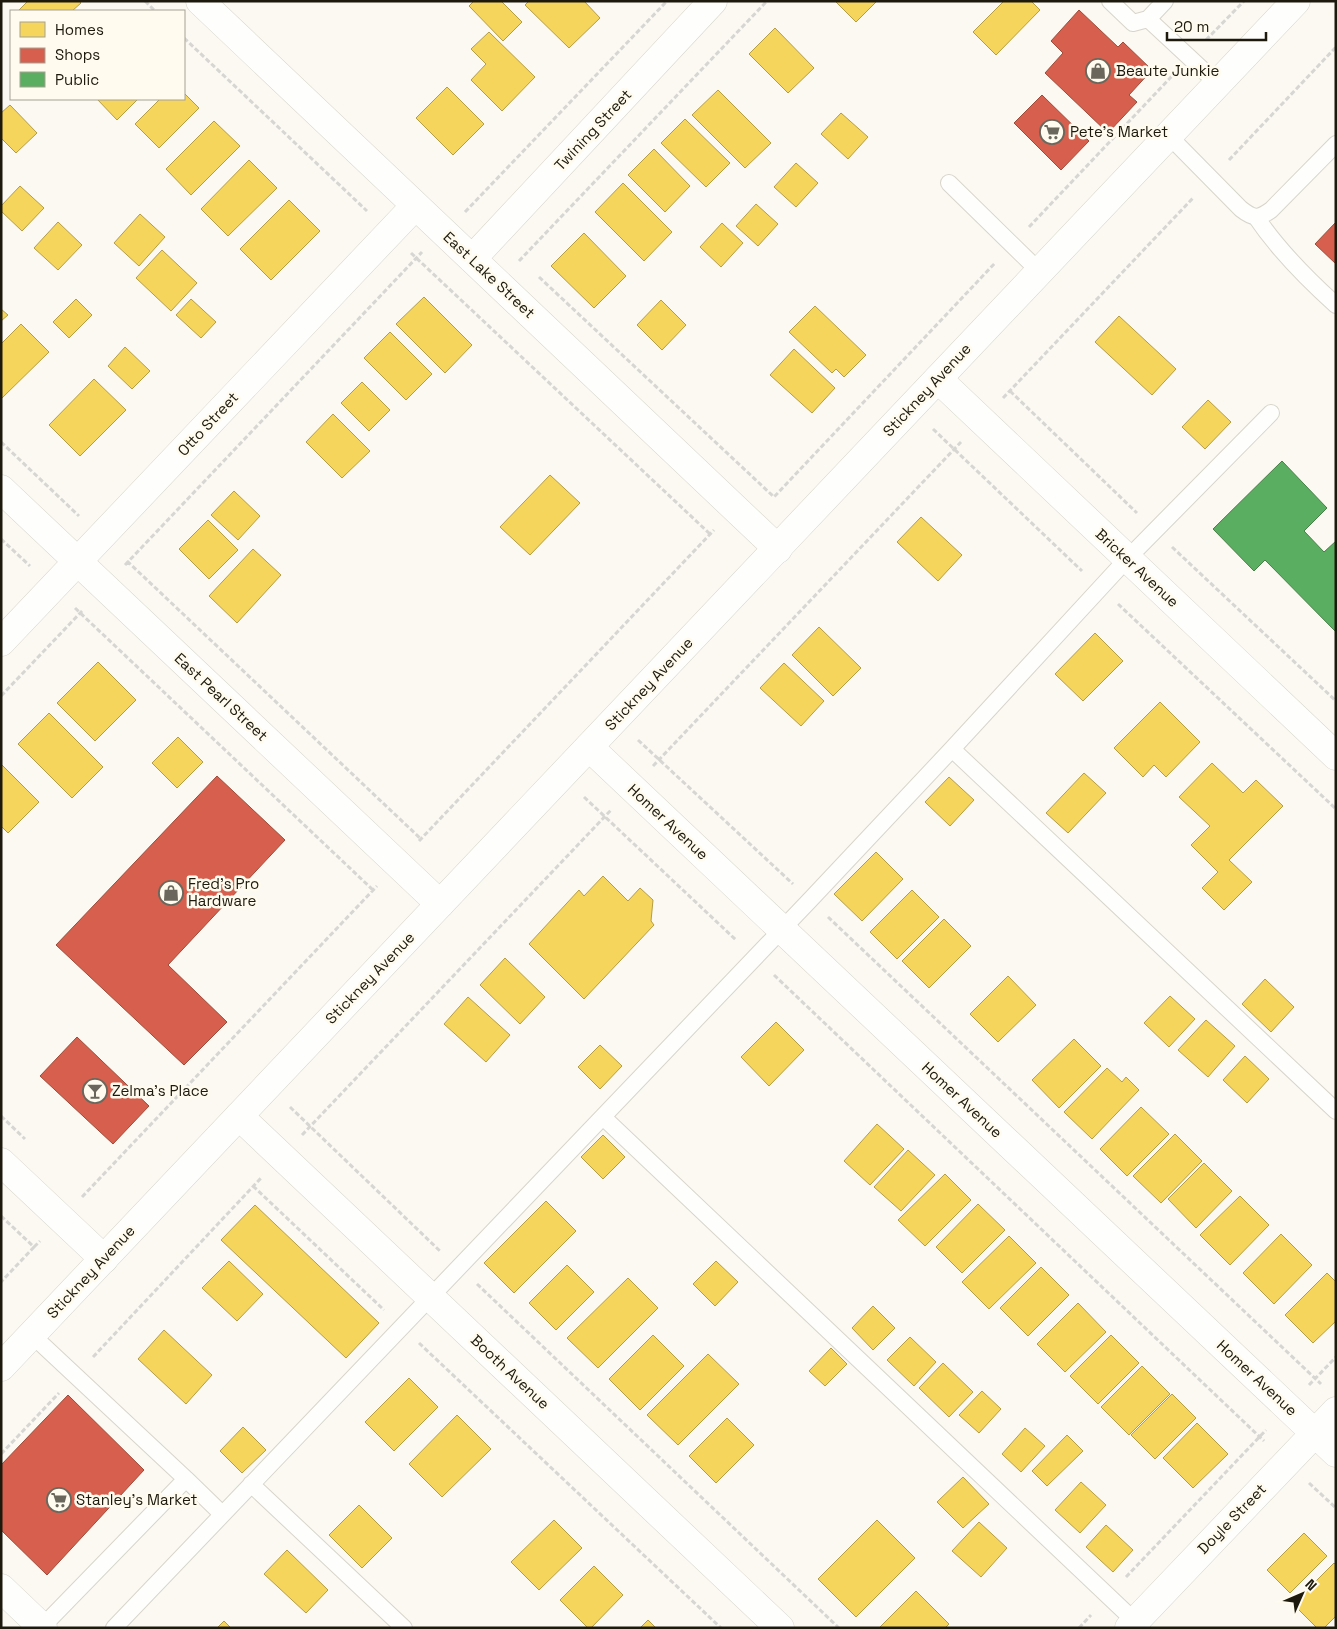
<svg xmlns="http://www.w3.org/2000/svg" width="1337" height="1629" viewBox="0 0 1337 1629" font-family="'Space Grotesk',sans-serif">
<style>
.homes{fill:#f6d55c;stroke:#b59d44}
.shops{fill:#d6604d;stroke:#9e4b3a}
.public{fill:#5aae61;stroke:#488148}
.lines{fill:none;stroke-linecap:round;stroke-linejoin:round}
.lane-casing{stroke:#d7d5cb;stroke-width:18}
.street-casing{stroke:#d7d5cb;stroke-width:29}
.secondary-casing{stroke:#d7d5cb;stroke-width:29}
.path{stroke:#d7d6d3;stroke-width:3;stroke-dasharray:5 2.5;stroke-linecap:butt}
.lane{stroke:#fefefd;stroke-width:16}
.street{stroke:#fefefd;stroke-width:28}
.secondary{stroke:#fefefd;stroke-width:28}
.labels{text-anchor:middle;stroke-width:5;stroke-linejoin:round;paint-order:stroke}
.poi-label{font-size:15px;fill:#1d190d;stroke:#fffbee;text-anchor:start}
.street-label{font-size:15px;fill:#1d190d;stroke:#fffbee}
</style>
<rect width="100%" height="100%" fill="#fbf9f2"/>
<path class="homes" d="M 28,1 L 79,1 L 81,3 L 72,11 L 18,11 Z
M 474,1 L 501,1 L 522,22 L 503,41 L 469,6 Z
M 529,1 L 584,1 L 600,18 L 569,48 L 525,5 Z
M 835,1 L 877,1 L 856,22 Z
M 1004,1 L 1031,1 L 1040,10 L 996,55 L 973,32 Z
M 775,28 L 814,68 L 788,93 L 749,54 Z
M 489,32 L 535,77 L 502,111 L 471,80 L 486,64 L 471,49 Z
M 447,87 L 484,124 L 453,155 L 416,118 Z
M 718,90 L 771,143 L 745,168 L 692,115 Z
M 184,93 L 199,108 L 159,148 L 135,124 L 160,99 L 184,99 Z
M 97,99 L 138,99 L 117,120 Z
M 10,105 L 37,133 L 16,153 L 1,138 L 1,113 Z
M 841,113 L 868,137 L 848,159 L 821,134 Z
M 685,119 L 730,163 L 706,187 L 661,143 Z
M 214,121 L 240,146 L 191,195 L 166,169 Z
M 654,149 L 690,186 L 665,212 L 628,175 Z
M 249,160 L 277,188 L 228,236 L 201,209 Z
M 796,163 L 818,183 L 796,207 L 774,187 Z
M 623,183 L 672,232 L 644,261 L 595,212 Z
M 20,186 L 44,208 L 22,231 L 1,211 L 1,206 Z
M 289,200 L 320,231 L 271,280 L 240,249 Z
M 756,204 L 778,224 L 758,246 L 736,226 Z
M 140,214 L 165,237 L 139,266 L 114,243 Z
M 58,222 L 82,245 L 58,270 L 34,248 Z
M 722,223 L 743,243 L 721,267 L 700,247 Z
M 584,233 L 626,276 L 594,308 L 551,266 Z
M 162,250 L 197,283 L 171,311 L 136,278 Z
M 424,297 L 472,345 L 445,373 L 396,324 Z
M 76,299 L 92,315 L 69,338 L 53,322 Z
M 191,299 L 216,322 L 201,338 L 176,315 Z
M 661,300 L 686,325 L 662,350 L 637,325 Z
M 815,306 L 866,355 L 844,377 L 836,369 L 832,373 L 789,332 Z
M 1,309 L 8,315 L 1,321 Z
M 1119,316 L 1176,369 L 1152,395 L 1095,342 Z
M 21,324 L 49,352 L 1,399 L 1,344 Z
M 390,332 L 432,374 L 406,400 L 364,358 Z
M 125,347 L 150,371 L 132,389 L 108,366 Z
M 794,349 L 835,388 L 812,413 L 770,375 Z
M 94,379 L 126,410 L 80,456 L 49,425 Z
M 362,382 L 390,410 L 369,431 L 341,403 Z
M 1208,400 L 1231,422 L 1205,449 L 1182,427 Z
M 333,414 L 370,451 L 342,478 L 306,442 Z
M 550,475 L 580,503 L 530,555 L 500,527 Z
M 234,491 L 260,516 L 238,540 L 211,515 Z
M 921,517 L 962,555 L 938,581 L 897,542 Z
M 208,520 L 238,550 L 209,579 L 179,549 Z
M 253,549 L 281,575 L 237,623 L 209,596 Z
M 819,627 L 861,668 L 833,696 L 792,655 Z
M 1095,633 L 1123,661 L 1083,701 L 1055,674 Z
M 98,662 L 136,700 L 95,741 L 57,703 Z
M 784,663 L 824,701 L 801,726 L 760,688 Z
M 1160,702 L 1200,742 L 1166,777 L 1154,765 L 1143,777 L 1114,748 Z
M 49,713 L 103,767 L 72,798 L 18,744 Z
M 178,737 L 203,762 L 177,788 L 152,763 Z
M 1212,763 L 1243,793 L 1256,780 L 1283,806 L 1229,860 L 1252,882 L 1224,910 L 1202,888 L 1218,872 L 1191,845 L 1210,826 L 1179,797 Z
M 1,764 L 39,802 L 8,833 L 1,826 Z
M 1084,773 L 1106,793 L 1068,833 L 1046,813 Z
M 949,777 L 974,800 L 950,826 L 925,802 Z
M 876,852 L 903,879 L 862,921 L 834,894 Z
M 603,876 L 628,901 L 640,888 L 653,900 L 651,921 L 654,925 L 584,999 L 529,944 L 579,890 L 584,896 Z
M 912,890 L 939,917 L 897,959 L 870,932 Z
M 944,919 L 971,946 L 929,988 L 902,961 Z
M 505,958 L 545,997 L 520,1024 L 480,985 Z
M 1008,976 L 1036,1005 L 998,1042 L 970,1014 Z
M 1265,979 L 1294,1007 L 1271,1032 L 1242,1004 Z
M 1170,996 L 1195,1019 L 1169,1047 L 1144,1023 Z
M 468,997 L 510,1035 L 486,1062 L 444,1024 Z
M 1206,1020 L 1235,1046 L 1208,1077 L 1178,1050 Z
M 776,1022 L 804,1050 L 769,1086 L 741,1057 Z
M 1074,1039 L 1101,1066 L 1059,1108 L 1032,1080 Z
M 600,1045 L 622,1066 L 600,1089 L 578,1067 Z
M 1245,1056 L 1269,1079 L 1247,1103 L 1223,1080 Z
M 1107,1068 L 1122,1082 L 1126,1077 L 1139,1090 L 1092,1139 L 1064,1112 Z
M 1141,1107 L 1169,1134 L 1127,1176 L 1100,1149 Z
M 877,1124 L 904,1149 L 870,1185 L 844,1161 Z
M 1175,1134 L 1202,1161 L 1161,1203 L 1133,1176 Z
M 603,1135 L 625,1157 L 603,1179 L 581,1157 Z
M 908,1150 L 935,1175 L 901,1211 L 874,1187 Z
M 1204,1163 L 1232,1191 L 1196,1228 L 1168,1199 Z
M 945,1174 L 971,1200 L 925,1246 L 898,1220 Z
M 1240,1196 L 1269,1225 L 1230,1265 L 1200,1235 Z
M 546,1201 L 576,1231 L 514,1293 L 484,1263 Z
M 978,1204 L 1005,1230 L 962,1273 L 936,1247 Z
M 255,1205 L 379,1323 L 346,1358 L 221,1240 Z
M 1281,1234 L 1312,1265 L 1274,1304 L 1243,1273 Z
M 1009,1236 L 1036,1263 L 989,1309 L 962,1282 Z
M 229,1261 L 263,1294 L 237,1321 L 202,1288 Z
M 716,1261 L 738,1282 L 715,1306 L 693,1284 Z
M 567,1265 L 594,1292 L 556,1330 L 529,1303 Z
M 1041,1267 L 1069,1295 L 1028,1336 L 1000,1308 Z
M 1327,1273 L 1336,1282 L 1336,1321 L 1313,1343 L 1285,1315 Z
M 628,1278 L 658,1308 L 598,1368 L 567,1338 Z
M 1078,1303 L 1106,1332 L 1065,1372 L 1037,1344 Z
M 873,1306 L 895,1328 L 873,1350 L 852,1328 Z
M 164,1330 L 212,1375 L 186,1404 L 138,1359 Z
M 653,1335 L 684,1366 L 640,1410 L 609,1379 Z
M 1111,1335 L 1139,1363 L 1098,1404 L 1070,1376 Z
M 910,1337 L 936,1362 L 914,1386 L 887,1360 Z
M 831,1348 L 847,1364 L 825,1386 L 809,1371 Z
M 708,1354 L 739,1384 L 678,1445 L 647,1415 Z
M 943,1363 L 973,1392 L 949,1417 L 919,1388 Z
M 1142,1366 L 1170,1394 L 1129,1435 L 1101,1407 Z
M 409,1378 L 438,1407 L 394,1451 L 365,1422 Z
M 982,1391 L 1001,1409 L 979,1433 L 959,1415 Z
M 1172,1394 L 1196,1418 L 1155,1459 L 1131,1435 Z
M 457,1415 L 491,1449 L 442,1497 L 409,1464 Z
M 727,1418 L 754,1445 L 716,1483 L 689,1456 Z
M 1197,1423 L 1228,1454 L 1193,1488 L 1163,1458 Z
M 243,1427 L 266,1450 L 242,1473 L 220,1451 Z
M 1025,1428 L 1045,1446 L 1021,1472 L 1002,1454 Z
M 1067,1435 L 1083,1451 L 1047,1486 L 1032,1471 Z
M 963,1477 L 989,1504 L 963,1528 L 937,1502 Z
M 1081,1482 L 1106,1505 L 1080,1533 L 1055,1510 Z
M 359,1505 L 392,1538 L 362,1568 L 329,1535 Z
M 554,1520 L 582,1548 L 539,1590 L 511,1562 Z
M 877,1520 L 915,1558 L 856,1617 L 818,1579 Z
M 979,1522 L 1007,1548 L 981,1577 L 952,1551 Z
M 1106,1525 L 1133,1550 L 1113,1572 L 1086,1547 Z
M 1304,1533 L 1327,1556 L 1290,1593 L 1267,1570 Z
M 287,1550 L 328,1590 L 306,1613 L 264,1574 Z
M 1334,1563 L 1336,1565 L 1336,1616 L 1324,1628 L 1317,1628 L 1293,1604 Z
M 594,1566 L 623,1595 L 591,1628 L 588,1628 L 560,1600 Z
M 916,1591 L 949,1624 L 945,1628 L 879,1628 Z
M 648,1620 L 656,1628 L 640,1628 Z
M 224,1621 L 231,1628 L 217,1628 Z"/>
<path class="shops" d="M 1079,10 L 1118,47 L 1123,42 L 1152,70 L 1129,95 L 1137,102 L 1108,133 L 1045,73 L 1063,53 L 1051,41 Z
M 1042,95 L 1089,141 L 1061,170 L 1014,123 Z
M 1336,222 L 1336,264 L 1315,244 Z
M 217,776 L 285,840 L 168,965 L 227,1022 L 184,1065 L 56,945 Z
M 77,1037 L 149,1106 L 113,1144 L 40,1076 Z
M 68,1395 L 144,1470 L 47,1575 L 1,1530 L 1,1465 Z"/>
<path class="public" d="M 1282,461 L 1327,508 L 1304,531 L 1324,552 L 1336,541 L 1336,632 L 1265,560 L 1254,571 L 1213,529 Z"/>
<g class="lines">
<defs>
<path id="lane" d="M 1110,1 L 1133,23 L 1148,19
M 1165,1 L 1148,19 L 1218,84
M 1169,136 L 1241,209 C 1254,219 1258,219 1271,210 L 1336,144
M 949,183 L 1040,272
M 1256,217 C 1279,251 1306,278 1336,305
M 952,749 L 1336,1111
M 603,1117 L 1142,1628
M 32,1335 L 186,1479 L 42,1627
M 186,1479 L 222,1514
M 251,1484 L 404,1628
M 114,1628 L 810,900 L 952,749 L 1127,559 L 1271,413"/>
<path id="street" d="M 200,1 L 778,549
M 472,259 L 713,1
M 938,379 L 1336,756
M 1,489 L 440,904
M 1,642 L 415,206
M 589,747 L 1336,1453
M 239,1116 L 780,1628
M 1,1162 L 104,1259
M 1,1588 L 43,1628
M 1129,1628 L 1336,1411"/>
<path id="secondary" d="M 1,1367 L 1296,1"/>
</defs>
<use href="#lane" class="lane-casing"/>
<use href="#street" class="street-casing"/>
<use href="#secondary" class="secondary-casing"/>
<path class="path" d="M 145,1 L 155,11
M 184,38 L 367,211
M 1206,40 L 1244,1
M 1229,160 L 1336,47
M 465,212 L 667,1
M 1029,227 L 1172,76
M 411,253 L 710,534
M 519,261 L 767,1
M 539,277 L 774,497 L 995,263
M 1010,391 L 1137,513
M 1003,398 L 1193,198
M 933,429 L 1082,571
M 1,442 L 79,516
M 1,539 L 30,566
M 1172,547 L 1336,701
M 127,561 L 421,839
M 125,565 L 422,252
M 1118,604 L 1336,809
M 75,608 L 373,890
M 1,696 L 83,610
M 638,740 L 793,884
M 653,766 L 961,442
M 584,797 L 736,940
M 419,841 L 714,530
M 828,917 L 1321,1384
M 774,975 L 1264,1441
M 290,1107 L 441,1252
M 1,1116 L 25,1139
M 302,1135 L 611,810
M 253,1186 L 384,1310
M 82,1197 L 377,886
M 1,1216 L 34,1247 L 1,1282
M 34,1247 L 40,1241
M 477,1284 L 839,1628
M 419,1343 L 721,1628
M 93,1357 L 261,1178
M 1309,1385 L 1336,1357
M 1,1454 L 59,1393
M 1309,1483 L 1336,1508
M 1126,1577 L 1266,1430
M 1079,1628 L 1091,1615"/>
<use href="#lane" class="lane"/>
<use href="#street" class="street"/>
<use href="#secondary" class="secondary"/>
</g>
<defs>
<symbol id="shop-ring" viewBox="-11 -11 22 22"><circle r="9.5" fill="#fffbee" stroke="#6b675d" stroke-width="1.5"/><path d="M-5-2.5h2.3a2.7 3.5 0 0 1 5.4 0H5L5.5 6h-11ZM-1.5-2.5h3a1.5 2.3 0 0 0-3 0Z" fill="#6b675d"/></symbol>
<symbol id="supermarket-ring" viewBox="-11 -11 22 22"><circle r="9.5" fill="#fffbee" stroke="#6b675d" stroke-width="1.5"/><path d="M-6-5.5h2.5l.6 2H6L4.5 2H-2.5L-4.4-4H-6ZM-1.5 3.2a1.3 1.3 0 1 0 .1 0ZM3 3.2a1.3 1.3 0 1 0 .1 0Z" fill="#6b675d"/></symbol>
<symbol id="bar-ring" viewBox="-11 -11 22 22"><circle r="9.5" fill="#fffbee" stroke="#6b675d" stroke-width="1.5"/><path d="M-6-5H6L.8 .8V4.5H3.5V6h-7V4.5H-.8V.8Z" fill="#6b675d"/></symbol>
</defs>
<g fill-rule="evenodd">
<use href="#shop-ring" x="1084" y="57" width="28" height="28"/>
<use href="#supermarket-ring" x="1038" y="118" width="28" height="28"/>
<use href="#shop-ring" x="157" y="879" width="28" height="28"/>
<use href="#bar-ring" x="81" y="1077" width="28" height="28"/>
<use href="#supermarket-ring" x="45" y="1486" width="28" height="28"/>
</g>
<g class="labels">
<g class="poi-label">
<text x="1116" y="76">Beaute Junkie</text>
<text x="1070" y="137">Pete's Market</text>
<text x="188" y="889">Fred's Pro<tspan x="188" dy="17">Hardware</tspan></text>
<text x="112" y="1096">Zelma's Place</text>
<text x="76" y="1505">Stanley's Market</text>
</g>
<g class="street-label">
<text transform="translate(593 130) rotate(-47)" y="5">Twining Street</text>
<text transform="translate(489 275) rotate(43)" y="5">East Lake Street</text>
<text transform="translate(927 390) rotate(-47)" y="5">Stickney Avenue</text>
<text transform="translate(208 424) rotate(-47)" y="5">Otto Street</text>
<text transform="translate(1137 568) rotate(43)" y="5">Bricker Avenue</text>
<text transform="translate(649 684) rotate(-47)" y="5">Stickney Avenue</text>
<text transform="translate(221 697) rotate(43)" y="5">East Pearl Street</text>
<text transform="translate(668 822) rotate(43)" y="5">Homer Avenue</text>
<text transform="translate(370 978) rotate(-46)" y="5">Stickney Avenue</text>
<text transform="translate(962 1100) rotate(43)" y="5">Homer Avenue</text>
<text transform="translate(91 1272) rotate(-47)" y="5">Stickney Avenue</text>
<text transform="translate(510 1372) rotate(43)" y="5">Booth Avenue</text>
<text transform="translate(1257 1378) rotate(43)" y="5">Homer Avenue</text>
<text transform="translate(1232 1519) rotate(-46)" y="5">Doyle Street</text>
</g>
</g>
<rect width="1337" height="1629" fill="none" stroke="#1d190d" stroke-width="5"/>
<rect x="10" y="10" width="175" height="90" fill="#fffbee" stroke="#a5a194"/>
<rect x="20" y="22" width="25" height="15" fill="#f6d55c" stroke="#a5a194"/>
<text x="55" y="35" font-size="15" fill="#1d190d">Homes</text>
<rect x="20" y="48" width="25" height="15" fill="#d6604d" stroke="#a5a194"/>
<text x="55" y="60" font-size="15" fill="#1d190d">Shops</text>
<rect x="20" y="72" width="25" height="15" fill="#5aae61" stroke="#a5a194"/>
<text x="55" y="85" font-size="15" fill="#1d190d">Public</text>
<g transform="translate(1302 1594) rotate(45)" stroke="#fffbee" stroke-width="4" paint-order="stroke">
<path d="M0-4L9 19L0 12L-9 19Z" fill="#1d190d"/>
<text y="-8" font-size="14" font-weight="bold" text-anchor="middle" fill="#1d190d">N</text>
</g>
<path d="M1167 32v8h99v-8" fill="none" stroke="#1d190d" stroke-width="2.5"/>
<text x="1174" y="32" font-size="15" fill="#1d190d" stroke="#fffbee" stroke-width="4" paint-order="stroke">20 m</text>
</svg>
